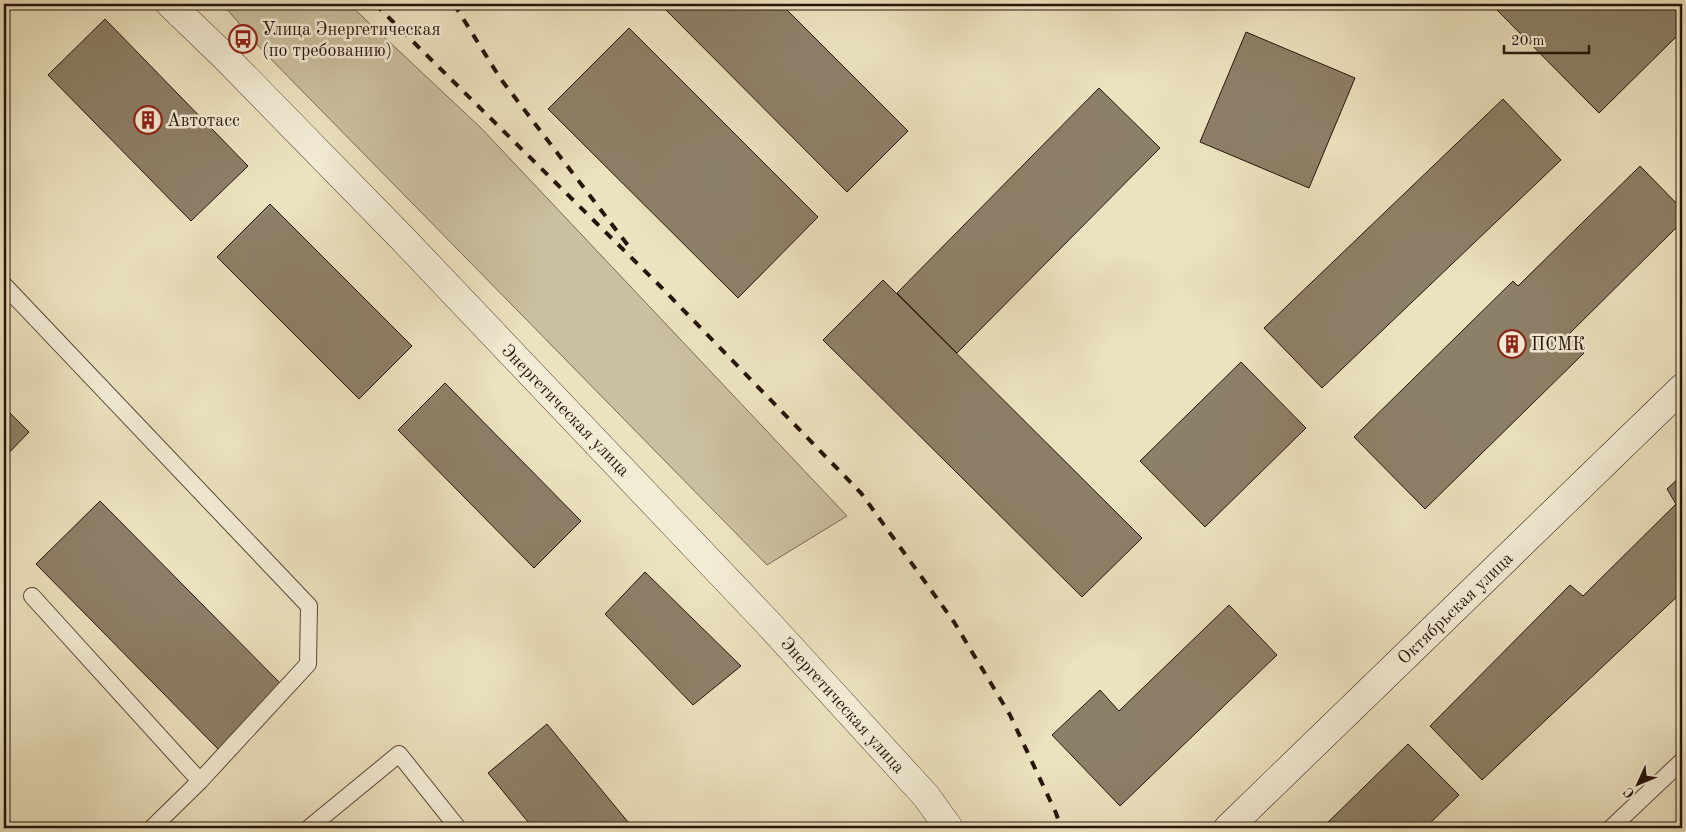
<svg xmlns="http://www.w3.org/2000/svg" width="1686" height="832" viewBox="0 0 1686 832" font-family="'Old Standard TT',serif">
<style>
.green{fill:#cabfa0;stroke:#786a55}
.building{fill:#8d8068;stroke:#26150a}
.lines{fill:none;stroke-linecap:round;stroke-linejoin:round}
.lane-casing{stroke:#584837;stroke-width:18}
.street-casing{stroke:#584837;stroke-width:29}
.secondary-casing{stroke:#26150a;stroke-width:29}
.lane{stroke:#f3ecd5;stroke-width:16}
.street{stroke:#f3ecd5;stroke-width:28}
.secondary{stroke:#f3ecd5;stroke-width:28}
.rail{stroke:#26150a;stroke-width:4;stroke-dasharray:9 9;stroke-linecap:butt}
.labels{text-anchor:middle;stroke-width:5;stroke-linejoin:round;paint-order:stroke}
.poi-label{font-size:18px;fill:#26150a;stroke:#f3ecd5;text-anchor:start}
.street-label{font-size:18px;fill:#26150a;stroke:#f3ecd5}
</style>
<rect width="100%" height="100%" fill="#ece2bf"/>
<filter id="stains"><feTurbulence type="fractalNoise" baseFrequency=".004" numOctaves="4"/><feColorMatrix values="0 0 0 0 .2 0 0 0 0 .09 0 0 0 0 .02 0 0 0 .5 -.17"/></filter>
<radialGradient id="worn" r=".72"><stop offset=".6" stop-color="#630" stop-opacity="0"/><stop offset="1" stop-color="#630" stop-opacity=".3"/></radialGradient>
<path class="green" d="M 235,4 L 349,4 L 481,128 L 847,516 L 767,565 L 263,51 L 225,7 Z"/>
<path class="building" d="M 660,4 L 781,4 L 908,131 L 847,192 Z
M 1491,4 L 1682,4 L 1682,31 L 1599,113 Z
M 105,19 L 248,166 L 191,221 L 48,75 Z
M 629,28 L 818,217 L 738,298 L 548,109 Z
M 1246,32 L 1355,78 L 1309,188 L 1200,142 Z
M 1099,88 L 1160,148 L 957,353 L 897,293 Z
M 1503,99 L 1561,160 L 1322,388 L 1264,328 Z
M 1640,166 L 1682,209 L 1682,222 L 1567,336 L 1584,353 L 1425,509 L 1354,437 L 1513,281 L 1518,286 Z
M 270,204 L 412,346 L 359,399 L 217,257 Z
M 883,280 L 1142,538 L 1082,597 L 823,340 Z
M 1241,362 L 1306,428 L 1205,527 L 1140,461 Z
M 445,383 L 581,521 L 534,568 L 398,430 Z
M 4,407 L 29,432 L 4,458 Z
M 1682,475 L 1682,592 L 1482,780 L 1430,726 L 1570,585 L 1583,596 L 1676,504 L 1667,489 Z
M 100,501 L 282,685 L 218,749 L 36,564 Z
M 645,572 L 741,666 L 693,705 L 605,614 Z
M 1229,605 L 1277,655 L 1120,806 L 1052,735 L 1100,690 L 1119,711 Z
M 547,724 L 633,828 L 533,828 L 488,773 Z
M 1408,744 L 1459,795 L 1425,828 L 1322,828 Z"/>
<g class="lines">
<defs>
<path id="lane" d="M 4,285 L 309,606 L 308,664 L 200,781 L 152,828
M 32,596 L 200,781
M 309,828 L 399,754 L 458,828
M 1611,828 L 1682,761"/>
<path id="street" d="M 170,4 L 226,58 L 402,238 L 767,622 L 926,796 L 949,828"/>
<path id="secondary" d="M 1228,828 L 1682,388"/>
</defs>
<use href="#lane" class="lane-casing"/>
<use href="#street" class="street-casing"/>
<use href="#secondary" class="secondary-casing"/>
<use href="#lane" class="lane"/>
<use href="#street" class="street"/>
<use href="#secondary" class="secondary"/>
<path class="rail" d="M 375,4 L 659,285 L 861,493 L 954,622 L 1010,715 L 1056,813 L 1061,828
M 454,4 L 500,78 L 633,252"/>
</g>
<defs>
<symbol id="bus-ring" viewBox="-11 -11 22 22"><circle r="9.5" fill="#f3ecd5" stroke="#8f2418" stroke-width="1.5"/><path d="M-5-6H5V4H4V6H2V4H-2V6H-4V4H-5ZM-3.5-4V0h7V-4ZM-3.5 1.2v1.5H-2V1.2ZM2 1.2v1.5H3.5V1.2Z" fill="#8f2418"/></symbol>
<symbol id="building-ring" viewBox="-11 -11 22 22"><circle r="9.5" fill="#f3ecd5" stroke="#8f2418" stroke-width="1.5"/><path d="M-4-6H4V6H1V3H-1V6H-4ZM-2.5-4.3h1.7v1.8h-1.7ZM.8-4.3h1.7v1.8H.8ZM-2.5-1h1.7V.8h-1.7ZM.8-1h1.7V.8H.8Z" fill="#8f2418"/></symbol>
</defs>
<g fill-rule="evenodd">
<use href="#bus-ring" x="227" y="23" width="32" height="32"/>
<use href="#building-ring" x="132" y="104" width="32" height="32"/>
<use href="#building-ring" x="1496" y="328" width="32" height="32"/>
</g>
<g class="labels">
<g class="poi-label">
<text x="262" y="35">Улица Энергетическая<tspan x="262" dy="21">(по требованию)</tspan></text>
<text x="167" y="126">Автотасс</text>
<text x="1531" y="350">ПСМК</text>
</g>
<g class="street-label">
<text transform="translate(566 410) rotate(46)" y="6">Энергетическая улица</text>
<text transform="translate(1455 608) rotate(-44)" y="6">Октябрьская улица</text>
<text transform="translate(843 705) rotate(48)" y="6">Энергетическая улица</text>
</g>
</g>
<rect width="1686" height="832" fill="none" stroke="#ece2bf" stroke-width="20"/>
<rect x="5" y="5" width="1676" height="822" fill="none" stroke="#26150a" stroke-width="2.5"/>
<rect x="10" y="10" width="1666" height="812" fill="none" stroke="#26150a"/>
<g transform="translate(1638 784) rotate(226)" stroke="#f3ecd5" stroke-width="4" paint-order="stroke">
<path d="M0-4L9 19L0 12L-9 19Z" fill="#26150a"/>
<text y="-8" font-size="14" font-weight="bold" text-anchor="middle" fill="#26150a">С</text>
</g>
<path d="M1504 45v8h85v-8" fill="none" stroke="#26150a" stroke-width="2.5"/>
<text x="1511" y="45" font-size="15" fill="#26150a" stroke="#f3ecd5" stroke-width="4" paint-order="stroke">20 m</text>
<rect width="100%" height="100%" filter="url(#stains)"/>
<rect width="100%" height="100%" fill="url(#worn)"/>
</svg>
